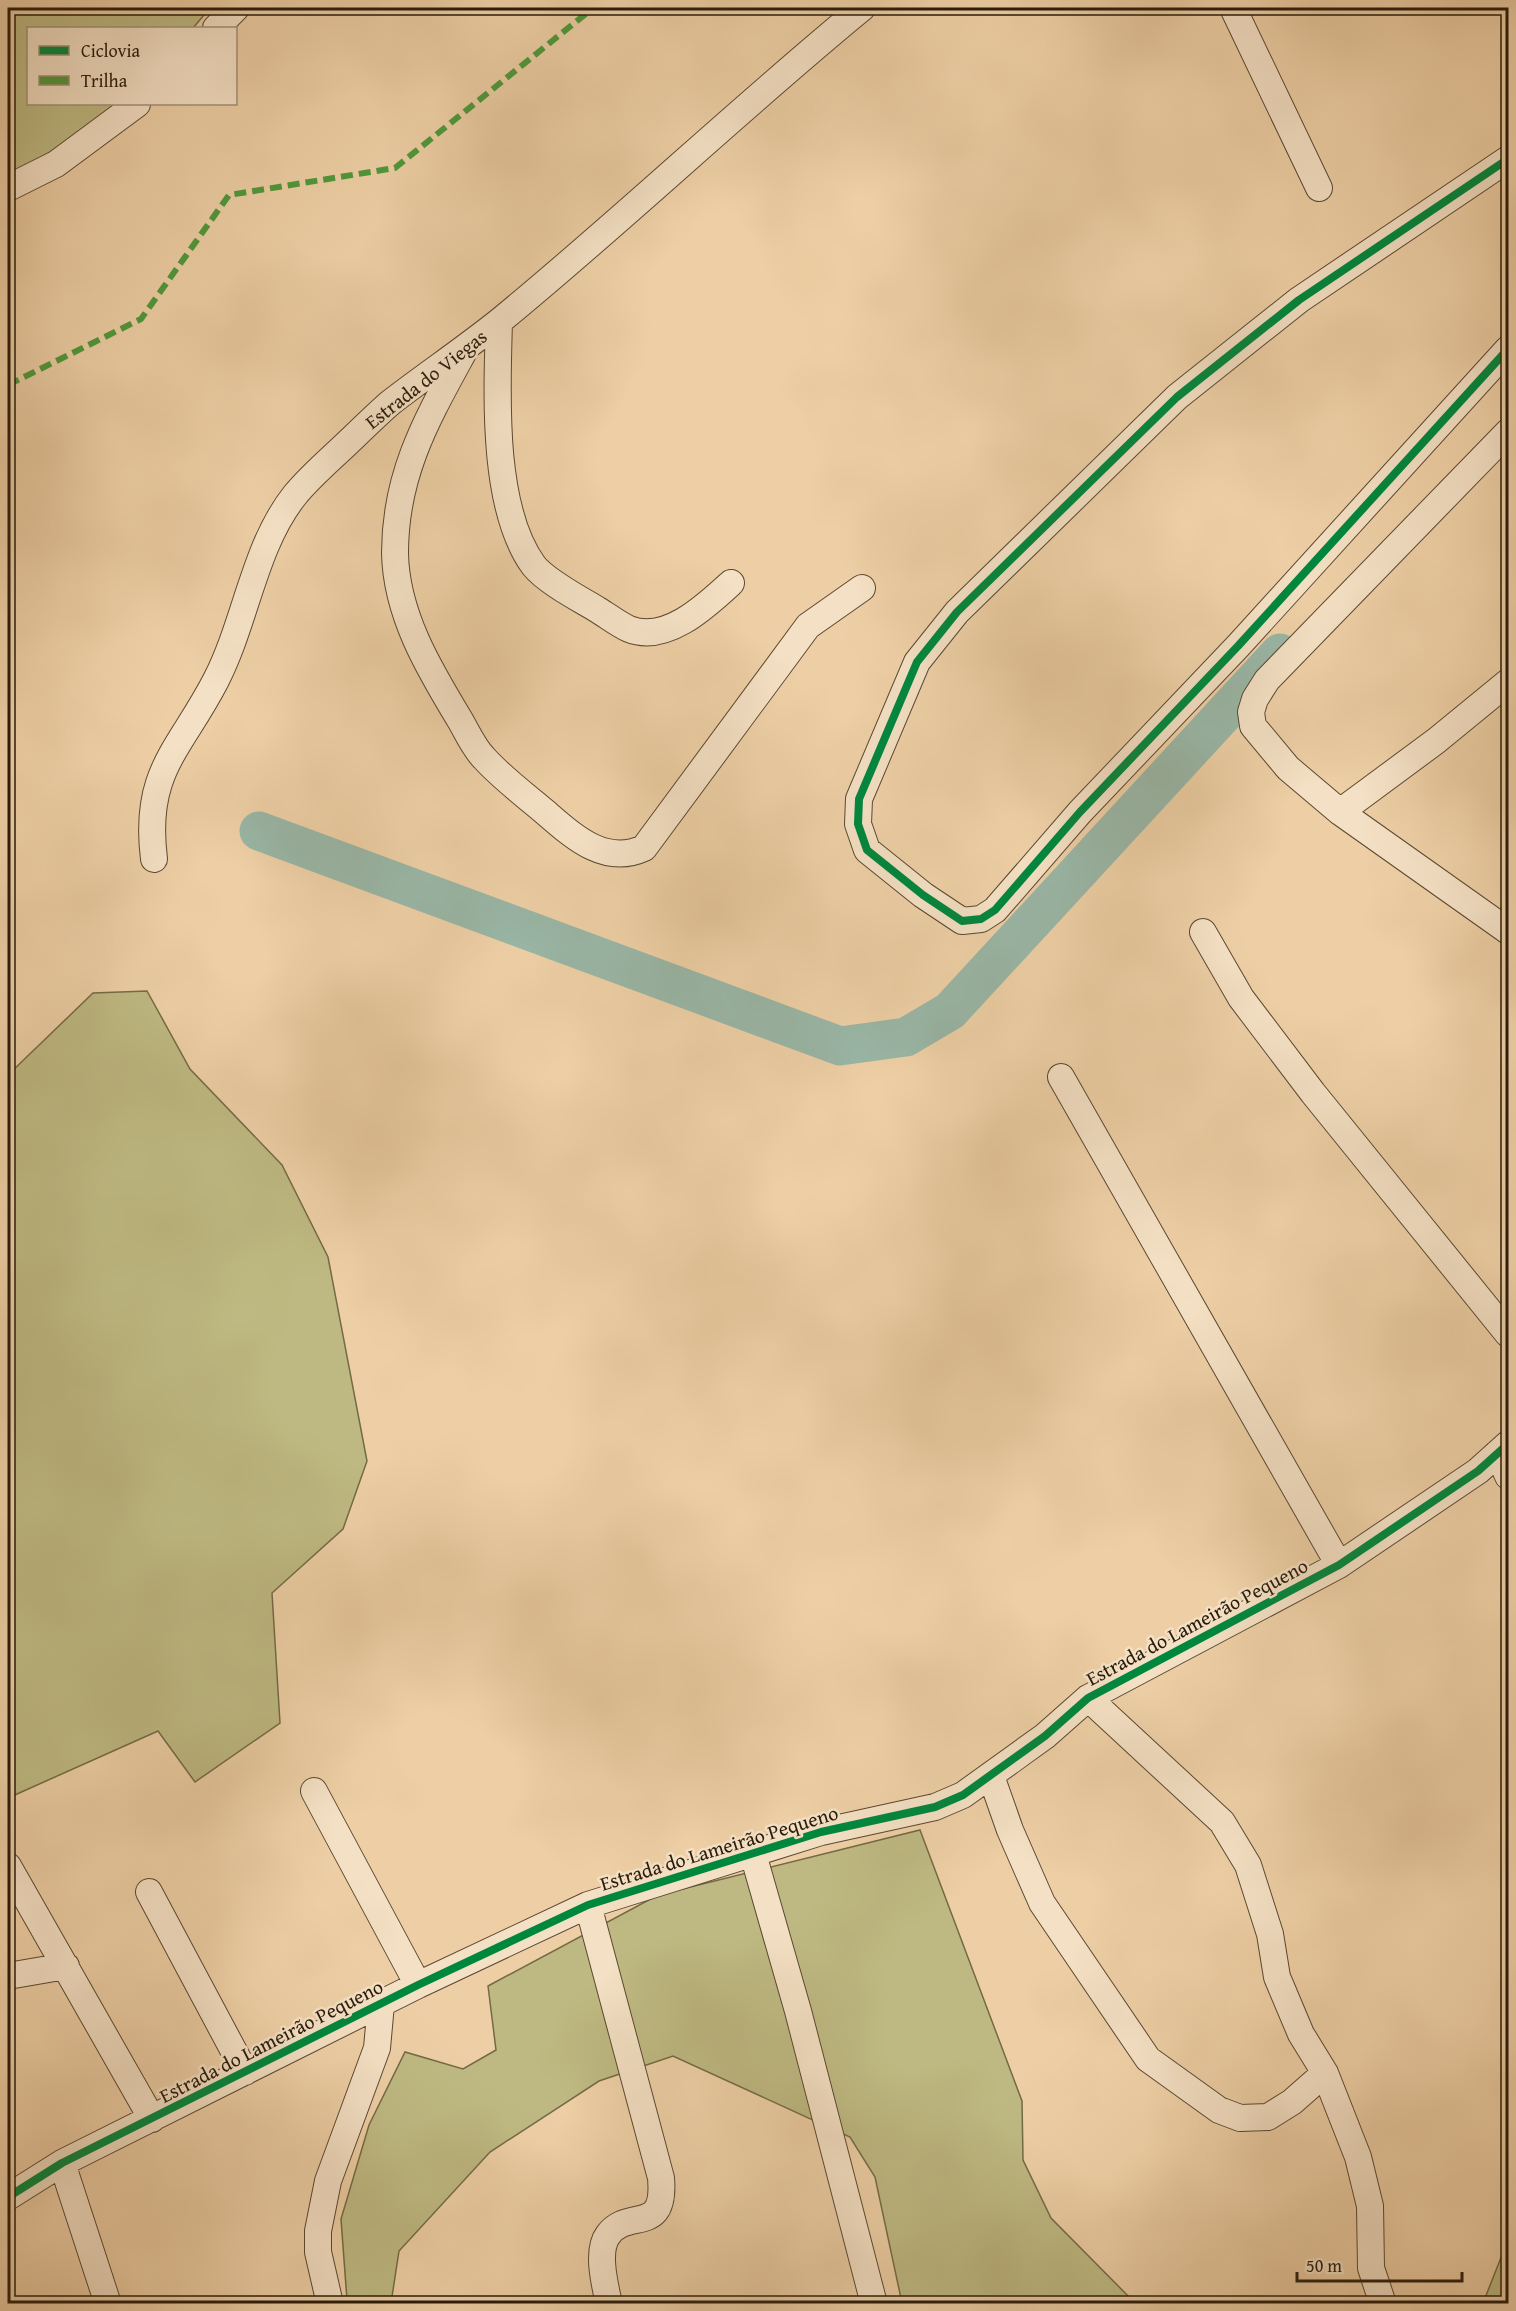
<svg xmlns="http://www.w3.org/2000/svg" width="1516" height="2311" viewBox="0 0 1516 2311" font-family="'Gentium Book Plus',serif">
<style>
.green{fill:#beb982;stroke:#746a46;stroke-width:1.5}
.lines{fill:none;stroke-linecap:round;stroke-linejoin:round}
.river{stroke:#99b6a6;stroke-width:39}
.minor-casing{stroke:#5a4832;stroke-width:28}
.minor{stroke:#f4e0c4;stroke-width:26}
.quiet{stroke:#4f993b;stroke-width:6;stroke-dasharray:12 6;stroke-linecap:butt}
.cycleway-casing{stroke:#f4e0c4;stroke-width:11}
.cycleway{stroke:#00873e;stroke-width:8}
.labels{text-anchor:middle;stroke-width:5;stroke-linejoin:round;paint-order:stroke}
.street-label{font-size:20px;fill:#291b0b;stroke:#f4e0c4}
</style>
<rect width="100%" height="100%" fill="#eecfa5"/>
<filter id="stains"><feTurbulence type="fractalNoise" baseFrequency=".00333" numOctaves="4"/><feColorMatrix values="0 0 0 0 .2 0 0 0 0 .09 0 0 0 0 .02 0 0 0 .5 -.17"/></filter>
<radialGradient id="worn" r=".72"><stop offset=".6" stop-color="#630" stop-opacity="0"/><stop offset="1" stop-color="#630" stop-opacity=".3"/></radialGradient>
<path class="green" d="M 8,8 L 210,8 L 193,28 L 28,28 L 28,104 L 115,104 L 71,140 L 8,177 Z
M 147,991 L 190,1069 L 282,1165 L 328,1257 L 367,1461 L 343,1529 L 272,1593 L 280,1723 L 195,1782 L 158,1731 L 8,1798 L 8,1075 L 93,993 Z
M 920,1830 L 1022,2101 L 1023,2160 L 1051,2218 L 1135,2303 L 902,2303 L 875,2177 L 850,2137 L 673,2056 L 599,2081 L 490,2152 L 399,2251 L 391,2303 L 353,2303 L 347,2300 L 341,2219 L 369,2125 L 405,2052 L 463,2069 L 496,2050 L 488,1986 L 658,1895 Z
M 1508,2240 L 1508,2303 L 1483,2303 Z"/>
<g class="lines">
<path class="river" d="M 259,831 L 840,1046 L 906,1037 L 950,1011 L 1280,653"/>
<defs>
<path id="minor" d="M 1233,8 L 1319,188
M 216,28 L 236,8
M 1508,159 L 1299,300 L 1177,397 L 957,612 L 917,662 L 859,799 L 858,824 L 867,850 L 923,895 L 962,921 L 981,919 L 995,910 L 1080,812 L 1238,646 L 1508,349
M 8,188 L 56,164 L 137,104
M 499,322 C 497,391 491,508 534,566 C 547,582 580,599 598,610 C 608,616 618,624 629,629 C 666,644 706,606 731,583
M 463,353 C 427,419 395,474 395,553 C 396,614 429,669 460,720 C 467,732 474,748 484,758 C 502,778 525,795 545,812 C 574,837 605,866 644,848 L 808,626 L 862,588
M 1508,432 L 1267,680 L 1255,699 L 1251,712 L 1253,726 L 1288,768 L 1340,812 L 1508,931
M 1340,812 L 1436,741 L 1508,682
M 154,859 C 143,771 180,750 216,680 C 246,622 254,546 295,495 C 308,479 325,464 340,450 C 356,435 373,418 390,403 C 426,375 465,349 501,320 C 624,219 739,109 862,8
M 1203,932 L 1241,998 L 1313,1093 L 1508,1334
M 1061,1077 L 1339,1565
M 1498,1453 L 1508,1476
M 1088,1698 L 1222,1822 L 1248,1865 L 1270,1934 L 1277,1977 L 1301,2034 L 1325,2073 L 1358,2157 L 1370,2206 L 1371,2268 L 1383,2304
M 991,1776 L 1010,1830 L 1042,1903 L 1148,2059 L 1219,2110 L 1240,2118 L 1268,2117 L 1292,2102 L 1325,2073
M 314,1791 L 418,1985
M 753,1854 L 798,2011 L 874,2304
M 8,1866 L 152,2119
M 149,1892 L 245,2072
M 588,1905 L 661,2178 C 666,2237 628,2207 608,2235 C 596,2251 605,2285 609,2304
M 8,1976 L 66,1966
M 62,2163 L 108,2304
M 8,2197 L 62,2163 L 418,1985 L 588,1905 L 821,1832 L 935,1807 L 963,1795 L 1045,1736 L 1088,1698 L 1339,1565 L 1478,1471 L 1508,1444
M 330,2304 L 318,2252 L 318,2231 L 328,2181 L 377,2048 L 381,2004"/>
</defs>
<use href="#minor" class="minor-casing"/>
<use href="#minor" class="minor"/>
<path class="quiet" d="M 8,385 L 141,319 L 229,195 L 395,168 L 593,8"/>
<defs>
<path id="cycleway" d="M 1508,159 L 1299,300 L 1177,397 L 957,612 L 917,662 L 859,799 L 858,824 L 867,850 L 923,895 L 962,921 L 981,919 L 995,910 L 1080,812 L 1238,646 L 1508,349
M 8,2197 L 62,2163 L 418,1985 L 588,1905 L 821,1832 L 935,1807 L 963,1795 L 1045,1736 L 1088,1698 L 1339,1565 L 1478,1471 L 1508,1444"/>
</defs>
<use href="#cycleway" class="cycleway-casing"/>
<use href="#cycleway" class="cycleway"/>
</g>
<g class="labels">
<g class="street-label">
<text transform="translate(426 379) rotate(-38)" y="7">Estrada do Viegas</text>
<text transform="translate(1197 1622) rotate(-28)" y="7">Estrada do Lameirão Pequeno</text>
<text transform="translate(719 1848) rotate(-17)" y="7">Estrada do Lameirão Pequeno</text>
<text transform="translate(271 2041) rotate(-27)" y="7">Estrada do Lameirão Pequeno</text>
</g>
</g>
<rect width="1516" height="2311" fill="none" stroke="#eecfa5" stroke-width="30"/>
<rect x="9" y="9" width="1498" height="2293" fill="none" stroke="#291b0b" stroke-width="3"/>
<rect x="15" y="15" width="1486" height="2281" fill="none" stroke="#291b0b" stroke-width="1.5"/>
<rect x="27" y="27" width="210" height="78" fill="#f4e0c4" stroke="#a3917a" stroke-width="1.5"/>
<rect x="39" y="46" width="30" height="9" fill="#00873e" stroke="#a3917a" stroke-width="1.5"/>
<text x="81" y="57" font-size="18" fill="#291b0b">Ciclovia</text>
<rect x="39" y="76" width="30" height="9" fill="#4f993b" stroke="#a3917a" stroke-width="1.5"/>
<text x="81" y="87" font-size="18" fill="#291b0b">Trilha</text>
<path d="M1297 2272v9h165v-9" fill="none" stroke="#291b0b" stroke-width="3"/>
<text x="1306" y="2272" font-size="18" fill="#291b0b" stroke="#f4e0c4" stroke-width="4.5" paint-order="stroke">50 m</text>
<rect width="100%" height="100%" filter="url(#stains)"/>
<rect width="100%" height="100%" fill="url(#worn)"/>
</svg>
